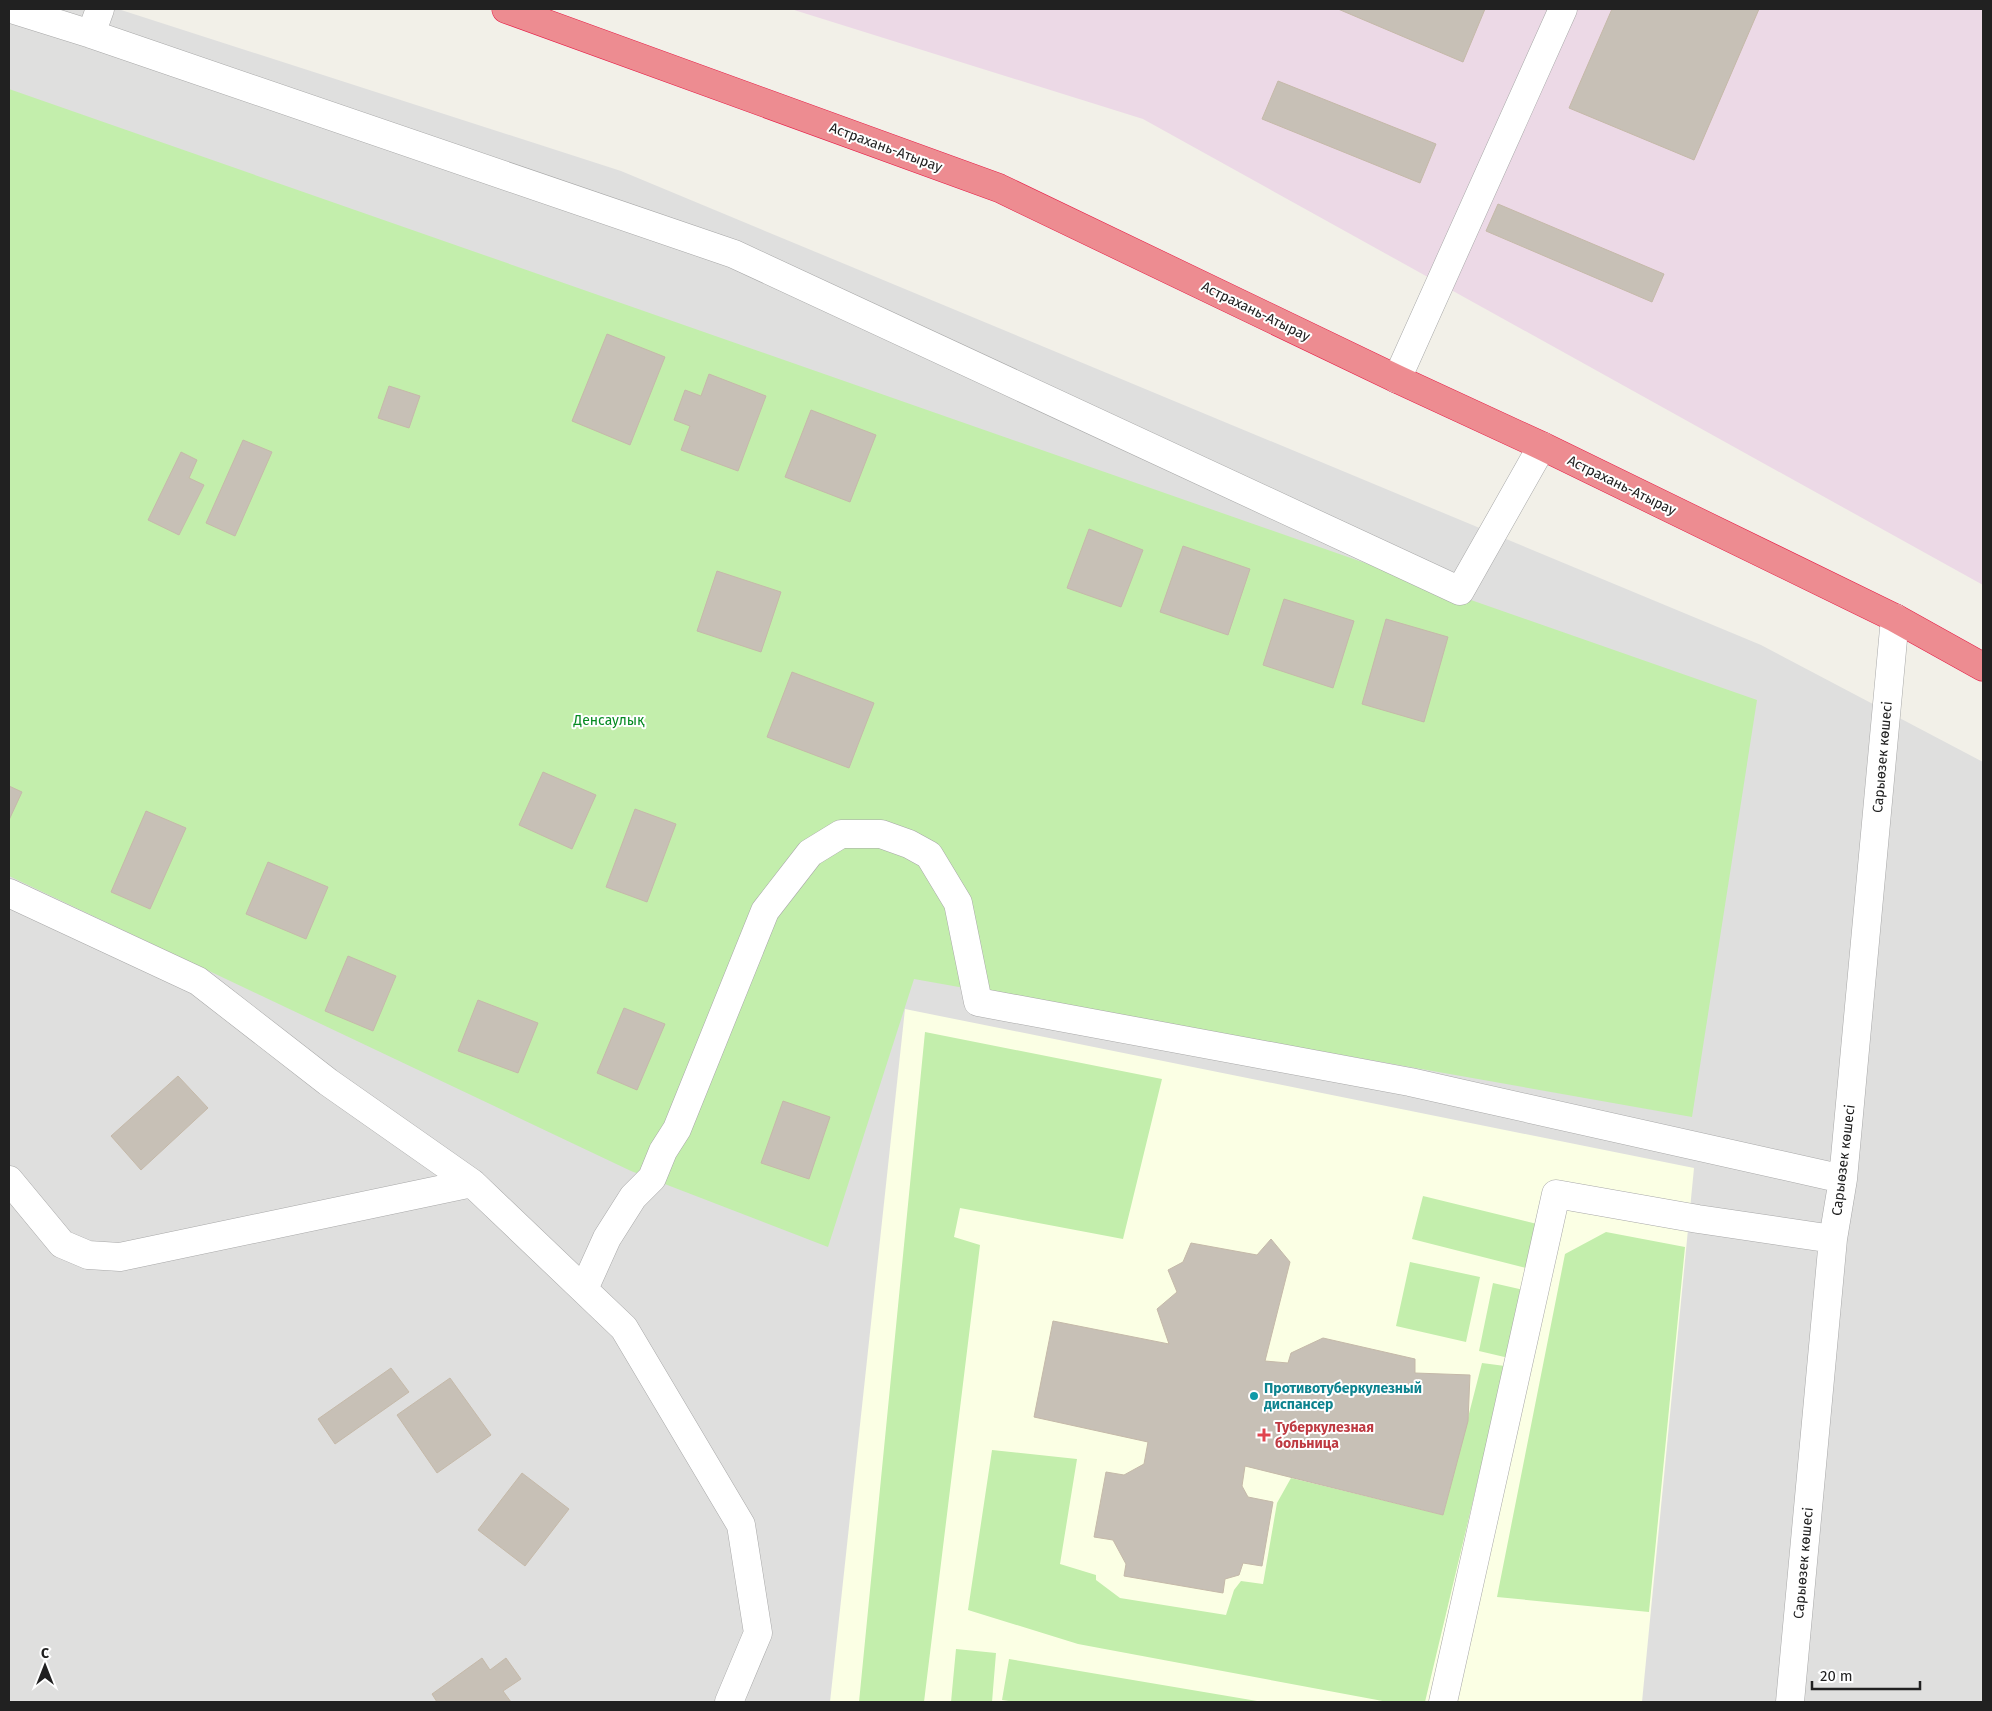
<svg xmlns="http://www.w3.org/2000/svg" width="1992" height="1711" font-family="'Fira Sans',sans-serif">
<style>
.residential{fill:#dfdfde}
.industrial{fill:#ecd9e6}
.education{fill:#fbffe4}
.grass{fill:#c3eeac}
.building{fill:#c7c0b6;stroke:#c5b9a9}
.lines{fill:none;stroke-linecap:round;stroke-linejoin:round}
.minor-casing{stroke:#a8a8a8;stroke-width:29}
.highway-casing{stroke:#e61f48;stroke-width:29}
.minor{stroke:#fff;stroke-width:28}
.highway{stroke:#ed8c91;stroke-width:28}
.culture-dot{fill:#0f9aa8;stroke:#fff;stroke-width:2}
.health-dot{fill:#e0444e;stroke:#fff;stroke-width:2}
.labels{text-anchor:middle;stroke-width:4;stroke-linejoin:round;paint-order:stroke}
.street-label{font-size:14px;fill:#212121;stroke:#fff}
.park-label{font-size:14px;fill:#058a22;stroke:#fff}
.culture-label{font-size:14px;font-weight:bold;fill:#0d838f;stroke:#fff;text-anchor:start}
.health-label{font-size:14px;font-weight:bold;fill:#be3a42;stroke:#fff;text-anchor:start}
</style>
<rect width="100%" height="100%" fill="#f2f0e8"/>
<path class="residential" d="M9,9H118L621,171L1761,645L1983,762V1702H9Z"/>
<path class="industrial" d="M791,9H1983V585L1143,119Z"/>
<path class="education" d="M905,1009L1694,1168L1642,1702H830Z"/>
<path class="grass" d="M9,89L1757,700L1692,1117L914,979L828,1247L631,1171L9,876Z
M925,1032L1162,1079L1123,1239L960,1208L954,1237L980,1245L924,1702H859Z
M1423,1196L1537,1224L1526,1268L1412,1239Z
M1606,1232L1685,1247L1649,1612L1497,1597L1565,1254Z
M1410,1262L1480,1277L1466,1342L1396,1326Z
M1493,1283L1528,1291L1513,1359L1479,1351Z
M1482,1363L1505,1366L1425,1702H1388L1078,1644L968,1610L992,1450L1077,1459L1060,1564L1096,1575V1580L1120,1598L1226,1615L1234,1590L1241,1581L1263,1584L1277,1503L1291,1478L1443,1515Z
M956,1649L996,1653L992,1702H951Z
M1009,1659L1263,1702H1016L1002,1700Z"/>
<path class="building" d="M1338,9H1485L1463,62Z
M1612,9H1759L1694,160L1569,108Z
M1278,81L1436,144L1420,183L1262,119Z
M1498,204L1664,274L1652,302L1486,231Z
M607,334L665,357L630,445L572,421Z
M709,374L766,396L738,471L681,450L690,426L674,420L685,390L701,396Z
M389,386L420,396L409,428L378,418Z
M811,410L876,435L850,502L785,477Z
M243,440L272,452L235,536L206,523Z
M181,452L197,460L189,478L204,485L179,535L148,520Z
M1089,529L1143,550L1121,607L1067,588Z
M1183,546L1250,569L1228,635L1160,612Z
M717,571L781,592L761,652L697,631Z
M1284,599L1354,621L1333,688L1263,665Z
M1386,619L1448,637L1424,722L1362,704Z
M792,672L874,703L849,768L767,737Z
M543,772L596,795L572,849L519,825Z
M9,786L22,792L9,820Z
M635,809L676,824L647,902L606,887Z
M146,811L186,828L150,909L111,892Z
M268,862L328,887L306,939L246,914Z
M348,956L396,976L373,1031L325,1011Z
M478,1000L538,1023L518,1073L458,1051Z
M624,1008L665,1024L637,1090L597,1073Z
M178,1076L208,1108L141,1170L111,1136Z
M783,1101L830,1117L809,1179L761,1163Z
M1271,1239L1290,1262L1265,1361L1288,1363L1291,1353L1323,1338L1415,1359V1373L1470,1375L1468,1421L1443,1515L1245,1466L1242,1486L1248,1497L1273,1502L1262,1566L1243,1563L1239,1575L1225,1579L1223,1593L1124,1576L1126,1564L1113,1540L1094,1537L1106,1472L1124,1475L1144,1464L1148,1442L1034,1417L1053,1321L1169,1344L1157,1309L1177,1292L1168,1270L1183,1262L1191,1243L1257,1255Z
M391,1368L409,1392L335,1444L318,1419Z
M450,1378L491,1435L437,1473L397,1415Z
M522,1473L569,1509L525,1566L478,1530Z
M482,1658L490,1670L506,1658L521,1679L503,1691L511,1702H437L432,1694Z"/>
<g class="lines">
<defs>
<path id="minor" d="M11,9L91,34L734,254L1460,591L1542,446
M91,34L100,9
M1397,379L1563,9
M9,893L198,981L328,1082L472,1183L624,1328L741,1525L758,1633L729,1702
M9,1180L62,1244L88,1255L120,1257L472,1183
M584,1289L607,1238L633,1197L652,1178L663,1151L677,1129L765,911L810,853L841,834H881L909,844L929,855L958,903L978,1002L1410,1082L1843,1179
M1443,1702L1556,1194L1698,1219L1833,1239
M1790,1702L1833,1239L1843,1179L1895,618"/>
<path id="highway" d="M506,9L999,188L1397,379L1542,446L1895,618L1983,667"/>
</defs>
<use href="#minor" class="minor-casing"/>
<use href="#highway" class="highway-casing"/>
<use href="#minor" class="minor"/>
<use href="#highway" class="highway"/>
</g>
<circle class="culture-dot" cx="1254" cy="1396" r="5"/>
<path class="health-dot" d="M1261.5 1427.5h5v5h5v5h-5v5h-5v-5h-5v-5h5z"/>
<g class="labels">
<g class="street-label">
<text transform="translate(886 147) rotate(20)" y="5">Астрахань-Атырау</text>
<text transform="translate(1256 311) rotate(26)" y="5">Астрахань-Атырау</text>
<text transform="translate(1622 485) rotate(26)" y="5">Астрахань-Атырау</text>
<text transform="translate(1882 757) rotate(-85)" y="5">Сарыөзек көшесі</text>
<text transform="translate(1843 1160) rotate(-83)" y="5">Сарыөзек көшесі</text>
<text transform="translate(1803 1563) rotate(-85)" y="5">Сарыөзек көшесі</text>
</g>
<g class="park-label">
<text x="609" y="725">Денсаулық</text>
</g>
<g class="culture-label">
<text x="1264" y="1393">Противотуберкулезный<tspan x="1264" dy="16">диспансер</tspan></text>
</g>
<g class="health-label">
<text x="1275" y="1432">Туберкулезная<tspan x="1275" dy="16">больница</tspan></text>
</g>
</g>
<rect width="1992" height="1711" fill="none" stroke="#212121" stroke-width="20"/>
<g transform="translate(45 1666)" stroke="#ffffff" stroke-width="4" paint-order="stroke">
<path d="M0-4L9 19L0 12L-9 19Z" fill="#212121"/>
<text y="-8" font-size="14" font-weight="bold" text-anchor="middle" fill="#212121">С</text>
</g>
<path d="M1812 1681v8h108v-8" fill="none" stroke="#212121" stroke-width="2.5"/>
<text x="1820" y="1681" font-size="15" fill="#212121" stroke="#ffffff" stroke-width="4" paint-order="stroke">20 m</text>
</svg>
